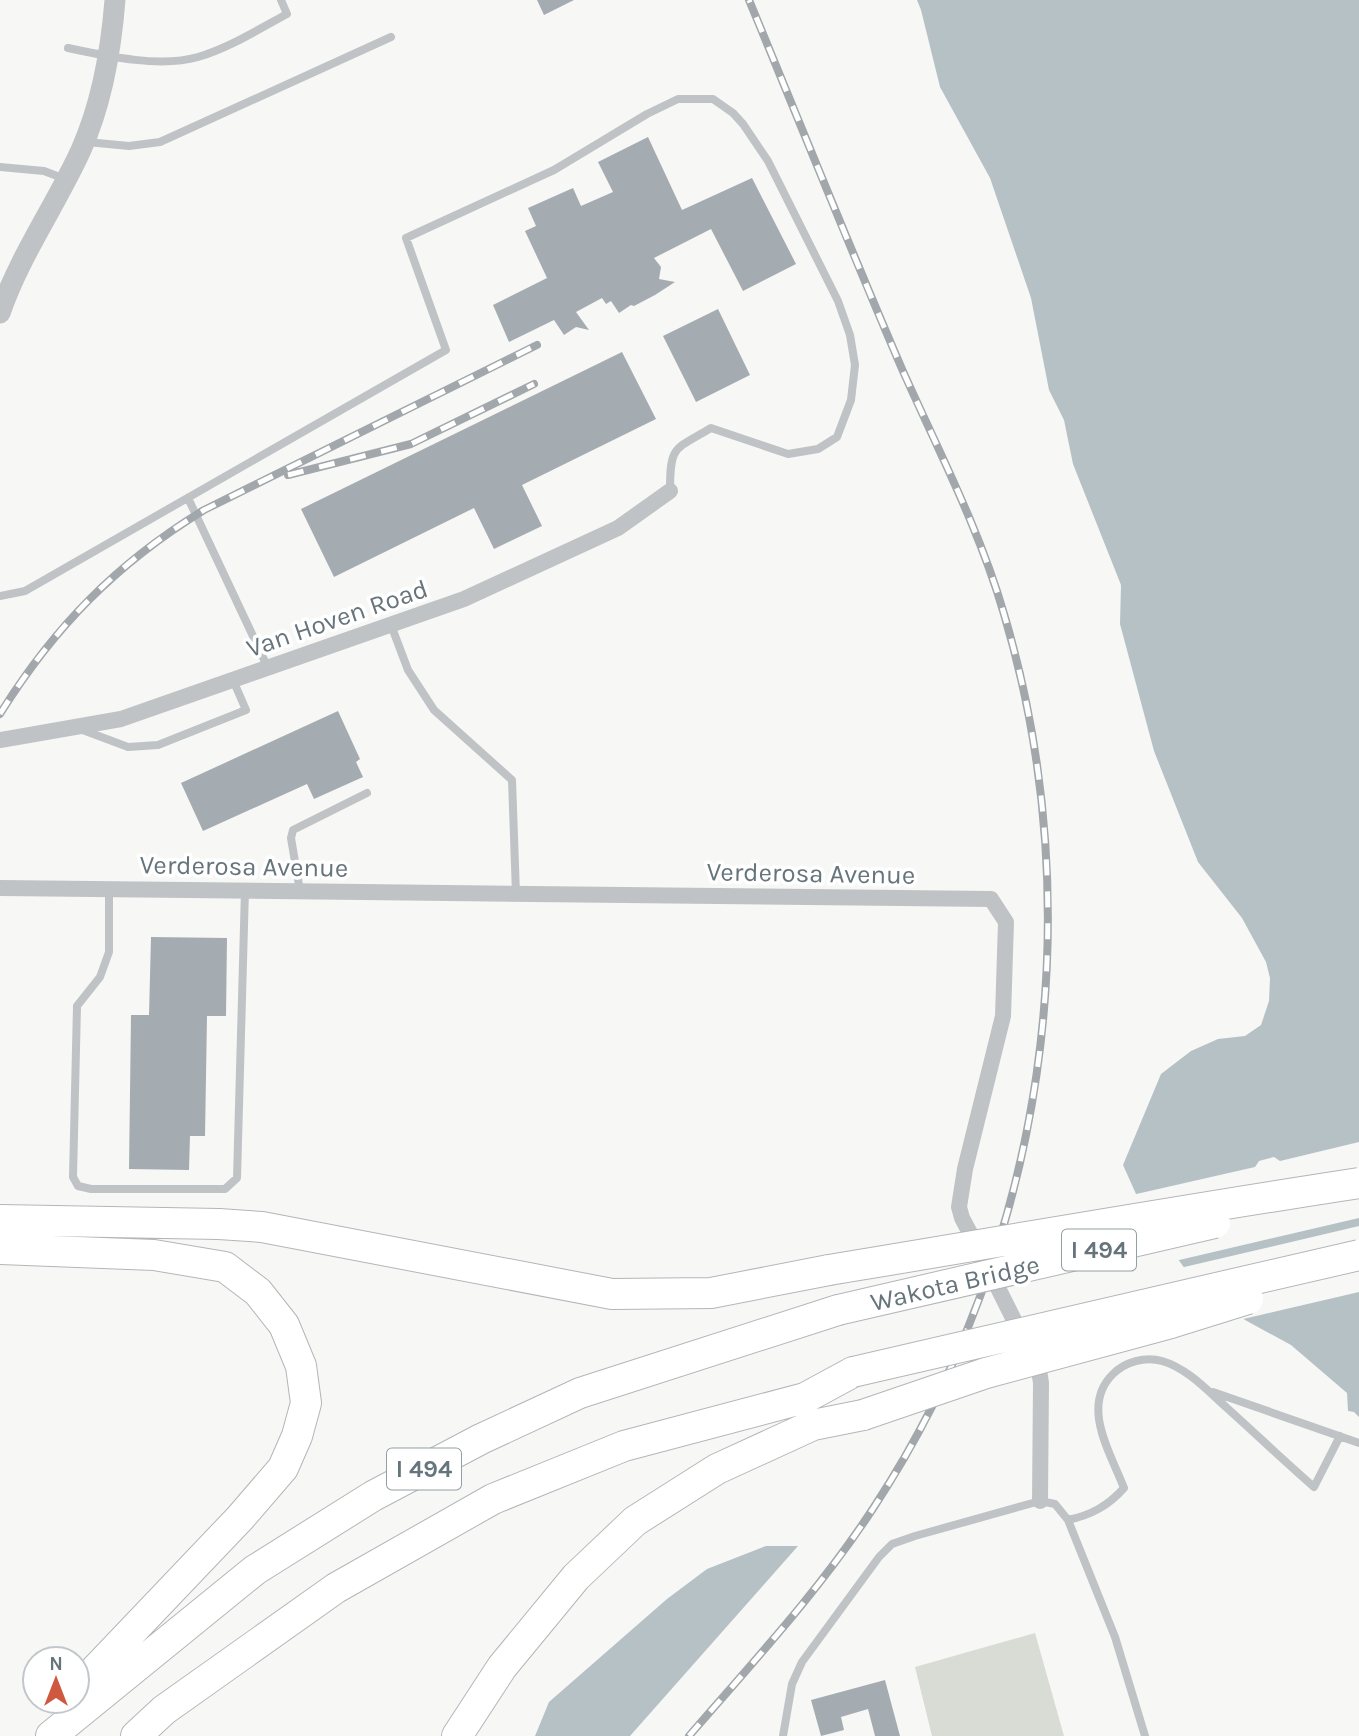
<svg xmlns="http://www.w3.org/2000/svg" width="1359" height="1736" font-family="Karla,sans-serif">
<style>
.green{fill:#d8dcd5}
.water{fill:#b6c1c5}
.pier{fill:#f7f7f5}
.building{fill:#a5acb1}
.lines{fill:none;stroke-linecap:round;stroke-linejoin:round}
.motorway-casing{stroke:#b3b6b9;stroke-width:32}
.service{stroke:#bfc3c6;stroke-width:8}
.minor{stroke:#bfc3c6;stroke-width:16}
.tertiary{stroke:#bfc3c6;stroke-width:21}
.motorway{stroke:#fff;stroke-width:30}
.rail-casing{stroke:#a1a7ab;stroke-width:8}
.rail{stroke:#fff;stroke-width:5;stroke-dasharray:16;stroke-linecap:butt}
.motorway-bridge-casing{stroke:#b3b6b9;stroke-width:32;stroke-linecap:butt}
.motorway-bridge{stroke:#fff;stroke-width:30}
.labels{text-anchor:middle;stroke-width:7;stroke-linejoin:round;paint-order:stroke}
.shield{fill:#fff;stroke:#949ea3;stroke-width:2}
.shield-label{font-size:24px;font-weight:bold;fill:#66747c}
.street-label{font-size:26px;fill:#66747c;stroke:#fff}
</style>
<rect width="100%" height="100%" fill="#f7f7f5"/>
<path class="green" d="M1035,1633L1064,1736H932L915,1667Z"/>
<path class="water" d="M917,0H1359V1417L1354,1412L1348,1411L1347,1393L1291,1345L1245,1320L1191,1277L1145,1214L1123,1165L1161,1074L1191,1051L1218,1039L1245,1036L1261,1025L1269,1001L1270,978L1266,962L1242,918L1198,862L1154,751L1120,624L1121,585L1073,464L1064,420L1049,390L1031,298L990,178L940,87L921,10Z
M766,1546H798L630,1736H535L549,1702L667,1599L707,1569Z"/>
<path class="pier" d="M1359,1142V1218L1175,1261L1142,1216L1132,1195L1255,1167L1259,1161L1274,1157L1280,1161Z
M1359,1226V1292L1239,1320L1189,1280L1180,1268Z"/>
<path class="building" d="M537,0H574L544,15Z
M648,137L682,210L752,178L796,264L743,291L711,229L654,258L661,267L659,279L675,282L655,295L634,306L631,305L619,313L611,301L606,304L602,298L576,312L589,330L576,327L564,335L554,320L509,342L493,305L547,278L525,231L536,226L528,208L573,188L581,206L613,192L598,162Z
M718,309L750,375L696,402L663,336Z
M622,352L656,419L522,485L542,526L494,549L474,508L334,577L301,509Z
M338,711L360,759L356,762L363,777L314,799L307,784L203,831L181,783Z
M151,937L227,938L226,1016H207L205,1136H190L189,1170L129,1169L131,1015H149Z
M885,1680L900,1736H875L868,1709L841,1717L844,1730L821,1736L811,1700Z"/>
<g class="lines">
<defs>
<path id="motorway" d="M0,1220L219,1224L262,1227L612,1294L711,1293L829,1270
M0,1249L154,1255L225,1267L258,1292L284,1325L301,1366L306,1403L297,1436L283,1468L240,1518L77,1689
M51,1736L255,1570L373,1496L481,1439L580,1393L838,1310
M136,1736L164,1710L336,1588L493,1499L624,1446L805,1398L853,1372
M457,1736L502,1667L576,1577L635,1521L717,1469L813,1425L863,1415"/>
</defs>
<use href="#motorway" class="motorway-casing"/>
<path class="service" d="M68,48C106,56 160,68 198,57C229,48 259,29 287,14L281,0
M87,142L129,146L160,142L391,37
M0,167L44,171L65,179
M188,498L268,668
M0,596L25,591L446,350L406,238L554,170L647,114L678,99H713L733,113L743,124L768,161L838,301L850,335L855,365L851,400L837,437L818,449L788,454L711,428C674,450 670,445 670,491
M391,625L408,670L434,710L512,780L516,894
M80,729L128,747L158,745L246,710L233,680
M109,889V952L100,977L77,1006L73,1177L78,1186L91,1189H225L237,1178L245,890
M300,891L291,838L293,830L367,793
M1213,1392L1359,1443
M1068,1520C1091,1515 1108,1506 1124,1488C1111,1454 1080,1406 1113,1374C1125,1362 1145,1356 1162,1361C1187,1368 1208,1391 1227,1408C1256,1434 1284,1461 1314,1487L1340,1436
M783,1736L792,1684L802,1662L879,1557L892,1544L915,1536L1040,1501L1055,1504L1068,1520L1115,1637L1145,1736"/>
<path class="minor" d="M0,740L121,719L464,599L618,528L670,491
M0,888L991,899L1006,922L1003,1016L965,1169L959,1207L962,1218L979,1250
M989,1270L1039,1370L1041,1383L1040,1501"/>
<path class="tertiary" d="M0,313C20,255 56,205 81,150C102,103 111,51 115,0"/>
<use href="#motorway" class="motorway"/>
<defs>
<path id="rail" d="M288,475L411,444L534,384
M0,714C54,627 117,563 204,510L537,345
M689,1736C753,1662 820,1590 874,1507C1045,1246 1093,913 1004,614C979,528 938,450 902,369C849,246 800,123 749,0"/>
</defs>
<use href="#rail" class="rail-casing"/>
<use href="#rail" class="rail"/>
<defs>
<path id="motorway-bridge" d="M829,1270C1005,1241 1182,1210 1359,1183
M838,1310L1215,1223
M853,1372L1359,1255
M863,1415L986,1373L1171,1323L1248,1299"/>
</defs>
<use href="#motorway-bridge" class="motorway-bridge-casing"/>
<use href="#motorway-bridge" class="motorway-bridge"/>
</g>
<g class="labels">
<g class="shield">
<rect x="1062" y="1229.5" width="74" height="41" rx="5"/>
<rect x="387" y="1448.5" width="74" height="41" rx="5"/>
</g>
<g class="shield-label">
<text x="1099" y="1258">I 494</text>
<text x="424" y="1477">I 494</text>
</g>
<g class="street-label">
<text transform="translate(337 618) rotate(-19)" y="9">Van Hoven Road</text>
<text transform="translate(244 866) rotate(1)" y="9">Verderosa Avenue</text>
<text transform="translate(811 873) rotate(1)" y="9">Verderosa Avenue</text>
<text transform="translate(955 1283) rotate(-13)" y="9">Wakota Bridge</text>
</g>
</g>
<g transform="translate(56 1680)"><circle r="33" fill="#ffffff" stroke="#c2c7cb" stroke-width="2"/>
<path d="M0-5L12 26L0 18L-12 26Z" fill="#ce593f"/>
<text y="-10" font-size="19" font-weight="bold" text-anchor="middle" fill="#66747c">N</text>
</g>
</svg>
